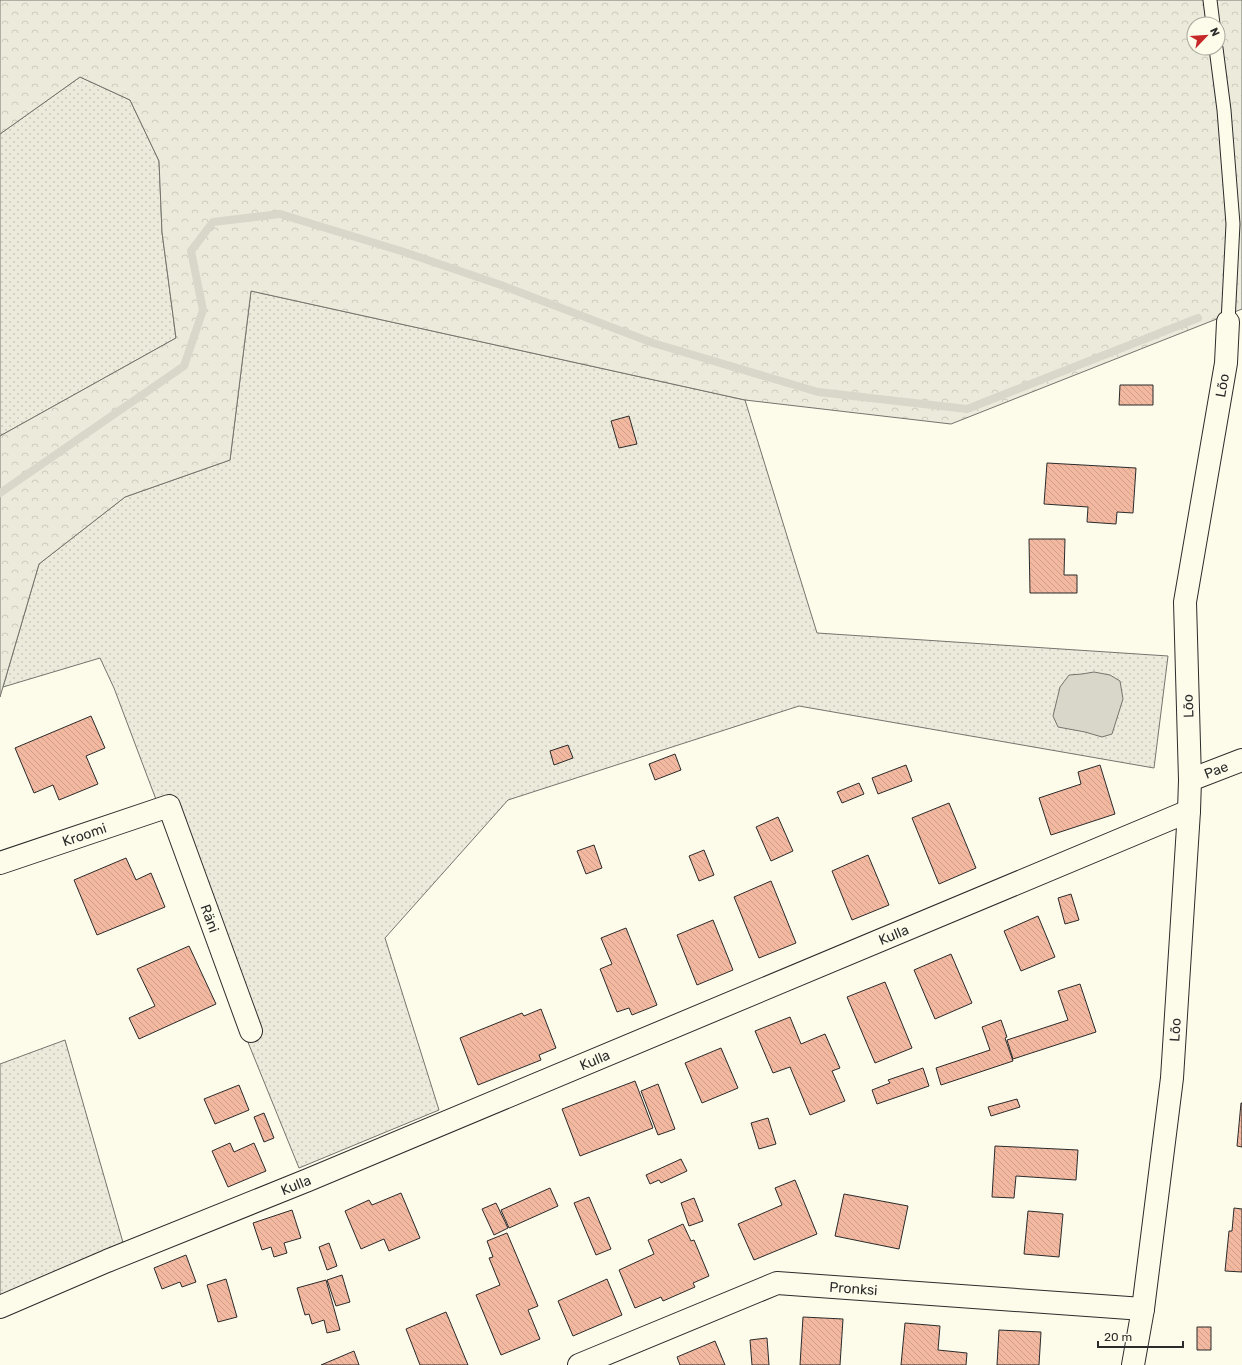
<svg xmlns="http://www.w3.org/2000/svg" width="1242" height="1365" font-family="Rubik,sans-serif">
<style>
.grass{fill:url(#grass-dots);stroke:#74746e}
.forest{fill:url(#forest-crowns);stroke:#74746e;fill-rule:evenodd}
.water{fill:#d8d7c9;stroke:#74746e}
.lines{fill:none;stroke-linecap:round;stroke-linejoin:round}
.stream{stroke:#d8d7c9;stroke-width:8}
.building{fill:url(#building-back-hatch);stroke:#2b2b2b}
.service-casing{stroke:#2b2b2b;stroke-width:15}
.minor-casing{stroke:#2b2b2b;stroke-width:24}
.service{stroke:#fdfbea;stroke-width:13}
.minor{stroke:#fdfbea;stroke-width:22}
.labels{text-anchor:middle;stroke-width:3;stroke-linejoin:round;paint-order:stroke}
.street-label{font-size:14px;fill:#2b2b2b;stroke:#fdfbea}
</style>
<defs>
<pattern id="grass-dots" width="8" height="8" patternUnits="userSpaceOnUse"><rect width="8" height="8" fill="#ecebdb"/><path d="M2 2h.1M6 6h.1" fill="none" stroke="#cbcabc" stroke-width="1.8" stroke-linecap="round"/></pattern>
<pattern id="forest-crowns" width="20" height="18" patternUnits="userSpaceOnUse"><rect width="20" height="18" fill="#ecebdb"/><path d="M2 6a3 3 0 1 1 6 0M12 15a3 3 0 1 1 6 0" fill="none" stroke="#cbcabc"/></pattern>
<pattern id="building-back-hatch" width="6" height="6" patternUnits="userSpaceOnUse"><rect width="6" height="6" fill="#f2b8a0"/><path d="M-1 5l2 2M0 0l6 6M5-1l2 2" fill="none" stroke="#d09e8a"/></pattern>
</defs>
<rect width="100%" height="100%" fill="#fdfbea"/>
<path class="grass" d="M80,77L130,100L159,161L162,232L176,338L0,436V134Z
M251,291L745,400L817,633L1168,656L1154,768L799,706L508,800L385,938L439,1110L299,1168L241,1025L114,688L100,658L3,687L39,564L125,497L230,460Z
M65,1040L126,1253L0,1307V1064Z"/>
<path class="forest" d="M0,0H1242V309L951,424L745,400L251,291L230,460L125,497L39,564L0,697V436L176,338L162,232L159,161L130,100L80,77L0,134ZM1194,24H1218V48H1194Z"/>
<path class="water" d="M1094,672L1110,675L1120,681L1123,699L1112,734L1102,737L1085,732L1058,727L1053,716L1060,687L1069,675L1082,674Z"/>
<g class="lines">
<path class="stream" d="M0,493L184,366L203,310L191,251L213,222L280,214L401,251L501,285L653,343L818,392L967,409L1198,318"/>
</g>
<path class="building" d="M1120,385H1153V405H1119Z
M629,416L637,444L619,448L611,421Z
M1047,463L1136,468L1133,513L1117,512L1116,524L1087,522L1088,507L1044,504Z
M1029,539H1065L1064,575H1077V593H1030Z
M91,716L105,748L86,756L98,784L59,800L53,785L34,793L15,748Z
M568,745L573,758L554,765L550,751Z
M675,754L681,770L655,780L649,764Z
M906,765L912,781L878,794L872,778Z
M1100,765L1115,814L1051,835L1039,798L1081,784L1078,772Z
M859,783L864,794L842,803L837,792Z
M949,803L976,868L939,884L912,818Z
M778,817L793,851L771,861L756,827Z
M594,845L602,868L586,874L577,851Z
M704,850L714,875L699,881L689,856Z
M868,855L889,905L852,920L832,871Z
M126,858L136,880L151,873L165,907L97,935L74,880Z
M771,881L796,943L759,958L734,897Z
M1071,894L1079,920L1065,924L1058,898Z
M1038,916L1055,957L1021,971L1004,931Z
M713,920L733,970L697,985L677,935Z
M626,928L657,1005L632,1015L629,1008L617,1012L600,969L612,964L601,938Z
M189,946L216,1004L139,1039L129,1018L155,1006L137,969Z
M951,954L972,1003L935,1019L914,970Z
M885,982L912,1048L875,1063L847,997Z
M1080,984L1096,1032L1013,1059L1007,1040L1068,1020L1058,991Z
M541,1009L556,1048L539,1055L541,1060L478,1085L460,1038L522,1013L524,1016Z
M790,1017L801,1044L825,1034L840,1068L832,1071L845,1101L810,1115L790,1067L773,1073L755,1031Z
M1001,1020L1007,1037L1005,1038L1013,1061L941,1085L936,1068L990,1050L982,1027Z
M721,1048L738,1088L702,1103L685,1063Z
M923,1068L929,1086L877,1104L872,1090L890,1083L888,1080Z
M635,1081L653,1128L580,1156L562,1109Z
M658,1084L675,1129L658,1135L641,1091Z
M239,1085L249,1110L215,1124L204,1099Z
M1017,1099L1020,1107L991,1116L988,1107Z
M1241,1103H1242V1147L1237,1146Z
M264,1113L274,1138L264,1142L254,1117Z
M768,1118L776,1144L759,1149L751,1123Z
M230,1143L234,1152L254,1143L266,1171L228,1187L212,1151Z
M995,1146L1078,1150L1076,1180L1016,1176L1014,1198L992,1197Z
M681,1159L687,1171L661,1183L659,1180L650,1184L646,1175Z
M795,1180L817,1234L754,1260L738,1224L782,1205L775,1188Z
M550,1188L558,1206L509,1228L501,1210Z
M401,1193L420,1238L389,1251L384,1239L361,1249L345,1211L369,1200L372,1205Z
M844,1194L908,1206L899,1249L835,1236Z
M589,1197L611,1249L596,1255L574,1203Z
M694,1198L703,1221L689,1226L681,1203Z
M496,1203L508,1228L494,1235L482,1209Z
M1234,1208L1242,1209V1272L1225,1271L1229,1231H1232Z
M292,1210L301,1238L284,1243L287,1253L274,1257L271,1247L262,1250L253,1223Z
M1028,1211L1063,1214L1059,1257L1024,1254Z
M683,1224L691,1241L694,1240L709,1276L693,1283L695,1287L663,1301L661,1297L635,1308L619,1270L654,1254L648,1240Z
M507,1233L538,1306L528,1310L540,1339L501,1355L476,1295L500,1285L489,1258L493,1257L487,1241Z
M329,1243L337,1266L327,1270L319,1247Z
M186,1255L196,1282L182,1287L180,1282L162,1289L154,1268Z
M342,1275L350,1302L336,1306L327,1280Z
M226,1279L237,1317L218,1322L207,1285Z
M607,1279L622,1315L573,1336L558,1301Z
M326,1280L340,1330L327,1333L324,1320L312,1324L309,1314L305,1315L297,1288Z
M446,1312L468,1365H420L406,1329Z
M803,1317L843,1319L840,1365H800Z
M905,1323L940,1326L938,1350L967,1353L966,1365H901Z
M1197,1327H1211V1350H1197Z
M999,1330L1041,1332L1039,1365H997Z
M767,1338L769,1365H752L750,1340Z
M715,1341L725,1365H680L677,1357Z
M354,1351L359,1365H321Z"/>
<g class="lines">
<defs>
<path id="service" d="M1210,0L1213,24
M1216,48L1224,110L1233,224L1228,322"/>
<g id="minor">
<path id="s1" d="M1190,780L1242,760"/>
<path id="s2" d="M0,863L169,806L251,1031"/>
<path id="s3" d="M0,1307L107,1261L308,1180L1189,811"/>
<path id="s4" d="M579,1365L777,1283L1143,1309"/>
<path id="s5" d="M1133,1365L1143,1309L1172,1078L1189,811L1190,780L1185,602L1226,363L1228,322"/>
</g>
</defs>
<use href="#service" class="service-casing"/>
<use href="#minor" class="minor-casing"/>
<use href="#service" class="service"/>
<use href="#minor" class="minor"/>
</g>
<g class="labels">
<g class="street-label">
<text dy="5" stroke="none"><textPath href="#s5" startOffset="986">Lõo</textPath></text>
<text transform="translate(1188 706) rotate(-92)" y="5">Lõo</text>
<text dy="5" stroke="none"><textPath href="#s1" startOffset="28">Pae</textPath></text>
<text dy="5" stroke="none"><textPath href="#s2" startOffset="89">Kroomi</textPath></text>
<text dy="5" stroke="none"><textPath href="#s2" startOffset="298">Räni</textPath></text>
<text dy="5" stroke="none"><textPath href="#s3" startOffset="968">Kulla</textPath></text>
<text dy="5" stroke="none"><textPath href="#s5" startOffset="338">Lõo</textPath></text>
<text dy="5" stroke="none"><textPath href="#s3" startOffset="644">Kulla</textPath></text>
<text dy="5" stroke="none"><textPath href="#s3" startOffset="320">Kulla</textPath></text>
<text dy="5" stroke="none"><textPath href="#s4" startOffset="291">Pronksi</textPath></text>
</g>
</g>
<g transform="translate(1206 36) rotate(65)"><circle r="19" fill="#fdfbea" stroke="#a9a89e"/>
<path d="M0-3L7 15L0 10L-7 15Z" fill="#c62828"/>
<text y="-6" font-size="11" font-weight="bold" text-anchor="middle" fill="#2b2b2b">N</text>
</g>
<path d="M1098 1341v6h85v-6" fill="none" stroke="#2b2b2b" stroke-width="2"/>
<text x="1104" y="1341" font-size="12" fill="#2b2b2b" stroke="#fdfbea" stroke-width="3" paint-order="stroke">20 m</text>
</svg>
